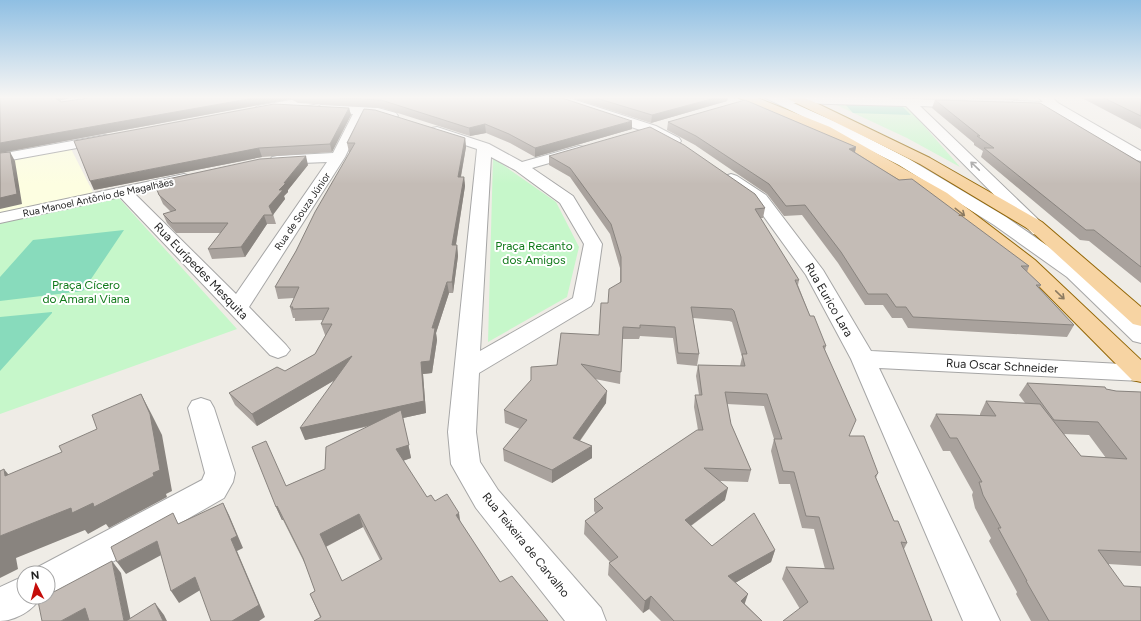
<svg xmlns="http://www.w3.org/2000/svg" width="1141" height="621" font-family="Figtree,sans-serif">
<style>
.education{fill:#fdfee1}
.park{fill:#c6f7ca}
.pitch{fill:#88dbbc}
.parking{fill:#dfdfdf}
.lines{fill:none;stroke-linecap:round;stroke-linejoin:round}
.minor-casing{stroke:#a6a6a6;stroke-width:2}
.major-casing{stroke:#936707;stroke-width:2}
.minor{fill:#fff;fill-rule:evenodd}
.major{fill:#f7d4a3;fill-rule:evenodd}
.wall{fill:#a9a29d;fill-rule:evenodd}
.shaded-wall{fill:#89847f}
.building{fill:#c4bcb6;stroke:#89847f;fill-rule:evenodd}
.oneway{stroke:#9a9a9a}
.oneway2{stroke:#8b7a61}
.labels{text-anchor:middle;stroke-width:4;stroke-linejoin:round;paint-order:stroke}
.far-street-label{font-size:10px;fill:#1f1f1f;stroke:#fff}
.park-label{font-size:12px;fill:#117a1b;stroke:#fff}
.street-label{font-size:12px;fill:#1f1f1f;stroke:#fff}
</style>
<rect width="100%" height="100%" fill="#efece6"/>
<path class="education" d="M70,147L94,194L0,214V160Z"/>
<path class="park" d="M830,102L905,104L960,167L907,138Z
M493,158L556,202L579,247L567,297L488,342Z
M117,196L237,329L0,414V221Z"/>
<path class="pitch" d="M844,103L900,104L911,115L853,113Z
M124,230L83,291L0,301V277L33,240Z
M52,312V313L0,371V317Z"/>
<path class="parking" d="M825,98H1026L1034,103Z"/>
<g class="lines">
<defs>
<path id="minor" d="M307,97H336L330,101L258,114L252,110L258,106Z
M547,97H566L656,126L679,138L681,141L679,144H669L646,132L549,99Z
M764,97H860L967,101L969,104L963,108L920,106L1045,226L1048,230L1045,234L1039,235L1033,234L906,106L793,103L843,125L909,159L1006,217L1081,269L1141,323V343L1133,341L1067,277L994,225L899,165Z
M1038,97H1052L1058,103L1141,151V161L1136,160L1051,110L1014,109L1008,105L1014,101L1043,102Z
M321,105L378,108L396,113L398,116L392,120L377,116L365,115L345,157L249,307L286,345L290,350L286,355L278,358L270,355L120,197L0,223V213L184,174L190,176L192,179L190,182L135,194L236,294L327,162L277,164L272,163L270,160L272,157L277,156L333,153L353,114L317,112L315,109Z
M437,127L489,144L522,162L579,146L584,147L586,150L584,153L532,168L573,196L602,244L594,301L591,306L479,373L476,432L480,462L498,490L601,608L606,621H565L476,508L451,464L448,432L477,149L432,134L430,131L432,128ZM491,157L515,170L560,203L584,244L573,298L480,351Z
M105,135L110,136L112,139L110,142L0,162V154Z
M731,174L737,176L766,195L823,270L871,351L1141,365V381L879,368L1000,621H963L851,359L806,275L754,203L723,179L725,176Z
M201,398L210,401L214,408L235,473L233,482L224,498L60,592L48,596V573H34L36,568L202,480L205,473L188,408L192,401Z
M24,576V597H40C35,610 14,621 0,621V587Z"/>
<path id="major" d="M737,97H755L830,127L947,193L1035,260L1141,360V382L1132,380L1021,268L935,201L820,133Z
M784,97H802L814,102L930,158L1042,222L1141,307V326L1133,324L1030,230L920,164Z"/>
</defs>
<use href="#minor" class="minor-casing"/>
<use href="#major" class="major-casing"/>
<use href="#minor" class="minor"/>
<use href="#major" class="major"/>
</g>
<path class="wall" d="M0,98H72L61,100L60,101L61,102L88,98H562L632,129L535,157L510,143L486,133L470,136L382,108L298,103L291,99L0,153Z
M572,98H728L727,101L651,123Z
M937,98H1019L1018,100Z
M1082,98H1141V129Z
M935,100L1141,163V283L1089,241L1080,240L981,157L983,151L974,145V143L932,108Z
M349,108L351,115L332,152L262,157L94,190Z
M668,122L856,147L855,152L1029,266L1027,272L1041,285L1039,288L1074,325L1067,337L908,328L902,318H892L883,305H865L838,263L802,215L784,216L767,194L695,145L667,130Z
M465,138L466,147L461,177H464L465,186L456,245H457L458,256L453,293H449L436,333L437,340L432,373L423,374L426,413L403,418L411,458L403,461L427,497L435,501L461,523L500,582L548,621L320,617L310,594L315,591L306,566L283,520H282L276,507L286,486L325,469L370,426L305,440L335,380L257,426L235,405L229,393L285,371L315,354L326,335H325L321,324L323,320L295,321V318H293L290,307L294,298L278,299L275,287L296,251L350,152H349L347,143ZM363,527L380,560L342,581L326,547Z
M549,156L765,208L763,218H760L799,280L798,285L810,316L826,346L825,350L850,436L878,473L876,478L894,521L907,543L904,549L800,609L782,579L786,567L825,569L814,529L802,528L790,484H779L771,451L774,439L764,406L727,404L731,424L751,470L748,482L720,481L725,500L691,526L712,546L775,550L771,562L735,583L745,604L762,621H661L649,609L643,613L608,575L609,563L610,562L584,534L585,521L596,514L594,511V499L698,430L694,407L695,395H699L696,376L698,365L740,366L742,357L732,322L729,321L693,318L699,354L697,366L677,364L673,338L640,336L639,339H622L620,384L595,379L606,403L580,441L592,458L552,483L504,461L503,449L520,429L505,423L504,410L557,365L599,335L608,303L620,282V268L610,234L570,177L549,165Z
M308,165L288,190V192L284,196L285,199L273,214L276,224H267L245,257L212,259L208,249L221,233H176L167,223L163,214L171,212L163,204L159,195Z
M1027,383L1106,389L1116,391L1141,392V566L1108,564L1141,621H1031L1016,594L1017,592L989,541L991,538L975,508L972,495L973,492L950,451H943L930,426L936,414L980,415V414L986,401L1025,403L1019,395ZM1064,434L1089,435L1106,458L1081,456Z"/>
<path class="shaded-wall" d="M54,98H72L61,100L58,104Z
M254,98H291V99L0,153V143Z
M715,98H728L727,101L651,123L652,115Z
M349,108L351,115L332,152L330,144Z
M632,121V129L535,157V148Z
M485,124L486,133L470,136L469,128Z
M465,138L466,147L459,186L458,177Z
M856,147L854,156L849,149Z
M259,148L262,157L94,190L90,181Z
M10,152L15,161L22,204L0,209V198Z
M306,156L308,165L288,190V192L284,196L285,199L273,215L269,206L284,183Z
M464,177L465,186L454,256L452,245Z
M264,215L267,224L245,257L241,247Z
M457,245L458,256L453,293L452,282Z
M447,282L449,293L436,333L437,340L432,373L423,374L426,413L403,418L411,458L399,462L396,449L403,418L305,440L300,428L421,362Z
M352,356L355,368L257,426L252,414Z
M607,391L606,403L573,450V438Z
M141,394L152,415L162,435L172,491L166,494L167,497L109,528L106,524L88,534L85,530L16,558L18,569L0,578V536L153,473Z
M592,446V458L552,483V470Z
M4,469L21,490L5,476Z
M728,488L725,500L682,532L685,520Z
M223,503L229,515L243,548L237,551L265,617L259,621H232L231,539Z
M277,506L283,520H282L276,507Z
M459,513L461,526L456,515Z
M359,514L363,527L325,547L320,534Z
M157,541L165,553L126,574L117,562Z
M775,550L771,562L725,589L728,576Z
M112,561L121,573L131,621H124Z
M195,577L202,589L179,603L171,591Z
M748,594L744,606L741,601Z
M651,596L649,609L643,613L645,601Z
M155,603L164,615L167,621H163Z
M85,608L92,621H61Z"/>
<path class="building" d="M0,98H55L61,102L88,98H254L0,143Z
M339,98H562L632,121L535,148L509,134L485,124L469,128L381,100Z
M596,98H715L652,115Z
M1104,98H1141V116Z
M745,100L856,147L849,149L899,180L912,179L1029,266H1021L1041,285H1036L1074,325L913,317L906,307H896L887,294H868L841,252L805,205L786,206L769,184L696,136L668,122Z
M935,100L1040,103L1141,163V267L1094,230H1086L984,148H994L977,136H980Z
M274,104L349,108L330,144L259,148L90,181L74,141Z
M364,109L375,110L465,138L458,177H464L452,245H457L452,282H447L432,328H435L430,361L421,362L424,401L300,428L352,356L252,414L229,393L277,367L285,371L315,354L332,324H321L329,308L292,309L293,307H290L299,287H275L296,251L315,212L355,143H347Z
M650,127L684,145L755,194L765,208L755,209L799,280H795L810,316H814L826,346H823L856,420L849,436H864L878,473L875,476L894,521H898L907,543L901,542L932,621H783L808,602L786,567L834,569L819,517L806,516L794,472L783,471L774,439H782L767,394L725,392L731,424L751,470L704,468L728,488L685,520L712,546L754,513L775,550L728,576L748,594L741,601L762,621H674L651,596L645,601L609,563L618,557L585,521L603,508L594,499L697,430H703L695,395H702L698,365L745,366L742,354H747L734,311L732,309L691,307L699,354L678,353L675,327L640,325V328L623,327L621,372L581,364L607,391L573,438L592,446L552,470L503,449L527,420L504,410L531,380V367L557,365L561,333L599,335L601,303H608L609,289L621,282V257L611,224L570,168L549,156Z
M10,152L17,194L0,198V153Z
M306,156L284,183H286L279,190H283L269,206L273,215H264L241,247L208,249L228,223H172L163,214L176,210L159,195L154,182L260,159Z
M1027,383L1105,387L1106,389L1116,391L1141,392V552L1098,550L1124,586L1141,587V621H1049L1026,581H1027L998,528H1001L983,495L979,482H982L957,438H950L936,414L996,416L986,401L1040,404L1081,456L1127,459L1098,422L1054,420Z
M141,394L150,414L160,470L153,473L154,476L94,507L93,503L72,513L71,508L0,536V471L4,469L5,476L62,452L59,446L97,429L92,415Z
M401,410L409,445L396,449L427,497L431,495L435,501L447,494L459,513L456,515L500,582L512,576L548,621H314L321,617L310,594L315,591L303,558L277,506L276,507L252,447L266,441L286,486L325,469L326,447ZM359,514L382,559L342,581L320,534Z
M223,503L237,536L231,539L259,605L232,621H211L195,577L171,591L157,541L117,562L111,547L173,513L178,524Z
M112,561L124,621H89L85,608L61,621H42L38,601L45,597H48V595Z
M155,603L163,621H126Z"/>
<defs><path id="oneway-shaft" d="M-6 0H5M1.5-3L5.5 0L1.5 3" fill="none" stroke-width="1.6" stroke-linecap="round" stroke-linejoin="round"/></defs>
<use class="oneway" href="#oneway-shaft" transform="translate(975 166) rotate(-136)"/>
<g class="oneway2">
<use href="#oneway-shaft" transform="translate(960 212) rotate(38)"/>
<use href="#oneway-shaft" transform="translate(1060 295) rotate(44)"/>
</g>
<linearGradient id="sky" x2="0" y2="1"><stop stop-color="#8fbfe3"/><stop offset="0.53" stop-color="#f8f6f4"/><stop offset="1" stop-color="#f8f6f4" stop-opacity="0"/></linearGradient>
<rect width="1141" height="184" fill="url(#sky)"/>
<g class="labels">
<g class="far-street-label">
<text transform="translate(98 197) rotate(-12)" y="4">Rua Manoel Antônio de Magalhães</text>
<text transform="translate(302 211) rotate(-56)" y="4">Rua de Souza Júnior</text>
</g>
<g class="park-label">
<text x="534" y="250">Praça Recanto<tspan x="534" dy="14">dos Amigos</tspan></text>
<text x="86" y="289">Praça Cícero<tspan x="86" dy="14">do Amaral Viana</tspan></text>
</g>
<g class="street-label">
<text transform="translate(201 271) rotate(46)" y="4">Rua Eurípedes Mesquita</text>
<text transform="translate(829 300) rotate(60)" y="4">Rua Eurico Lara</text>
<text transform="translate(1002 366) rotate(3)" y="4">Rua Oscar Schneider</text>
<text transform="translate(526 545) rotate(51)" y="4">Rua Teixeira de Carvalho</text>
</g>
</g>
<g transform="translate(36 585) rotate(354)"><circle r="19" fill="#ffffff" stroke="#a5a5a5"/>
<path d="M0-3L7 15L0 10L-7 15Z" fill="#c50d0a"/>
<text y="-6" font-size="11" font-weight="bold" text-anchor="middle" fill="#1f1f1f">N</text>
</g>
</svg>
